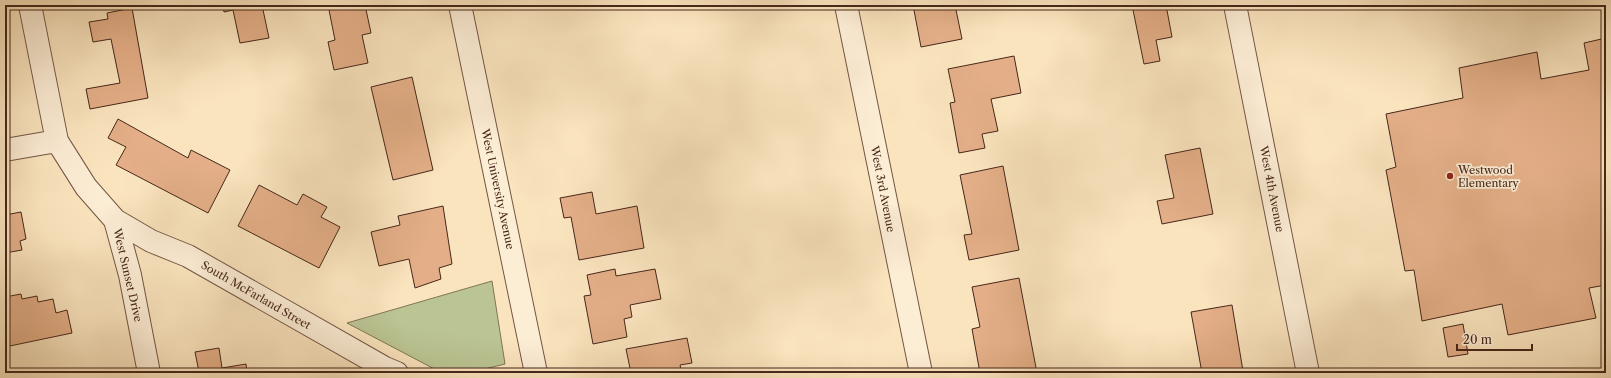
<svg xmlns="http://www.w3.org/2000/svg" width="1611" height="378" font-family="'Libre Caslon Text',serif">
<style>
.green{fill:#bbc594;stroke:#807657}
.building{fill:#e4af88;stroke:#46271a}
.lines{fill:none;stroke-linecap:round;stroke-linejoin:round}
.minor-casing{stroke:#735643;stroke-width:24}
.tertiary-casing{stroke:#735643;stroke-width:24}
.minor{stroke:#fcedd5;stroke-width:22}
.tertiary{stroke:#fcedd5;stroke-width:22}
.poi-dot{fill:#8f2418;stroke:#fcedd5;stroke-width:1.5}
.labels{text-anchor:middle;stroke-width:3.5;stroke-linejoin:round;paint-order:stroke}
.poi-label{font-size:11px;fill:#46271a;stroke:#fcedd5;text-anchor:start}
.street-label{font-size:11px;fill:#46271a;stroke:#fcedd5}
</style>
<rect width="100%" height="100%" fill="#fae4be"/>
<filter id="stains"><feTurbulence type="fractalNoise" baseFrequency=".005" numOctaves="4"/><feColorMatrix values="0 0 0 0 .2 0 0 0 0 .09 0 0 0 0 .02 0 0 0 .5 -.17"/></filter>
<radialGradient id="worn" r=".72"><stop offset=".6" stop-color="#630" stop-opacity="0"/><stop offset="1" stop-color="#630" stop-opacity=".3"/></radialGradient>
<path class="green" d="M492,281L505,364L468,373H442L347,323Z"/>
<path class="building" d="M223,5H262L269,38L240,43L233,10L224,12Z
M328,5H365L371,33L362,35L368,63L334,70L328,42L335,40Z
M913,5H955L962,39L921,47Z
M1132,5H1166L1172,37L1156,40L1160,61L1144,64Z
M132,8L148,98L90,109L86,89L120,83L111,39L93,42L89,22L108,19L107,13Z
M1606,38V285L1589,288L1596,318L1508,335L1502,304L1422,321L1414,270L1405,271L1386,170L1396,167L1386,114L1463,98L1459,68L1537,52L1541,79L1589,70L1584,43Z
M1014,56L1021,93L991,99L998,131L982,134L985,148L959,153L950,103L955,102L948,69Z
M412,77L433,170L393,180L371,87Z
M118,119L188,158L191,150L230,170L208,213L116,165L126,147L108,138Z
M1200,148L1213,214L1162,224L1157,201L1174,198L1165,155Z
M1003,166L1019,250L969,260L964,235L972,234L960,175Z
M259,185L297,205L303,194L327,207L321,217L340,227L319,268L238,226Z
M592,192L596,214L637,206L644,248L579,260L571,217L564,218L560,198Z
M443,206L452,264L439,268L441,279L415,288L409,259L379,266L371,232L400,225L398,216Z
M21,212L26,239L20,241L22,250L5,253V215Z
M615,269L616,276L655,269L661,299L630,305L632,317L624,319L627,337L593,344L584,296L591,295L587,275Z
M1019,278L1037,373H980L972,329L980,327L972,287Z
M21,294L22,299L37,296L38,302L53,299L56,313L67,310L72,333L5,347V297Z
M1232,305L1243,371L1230,373H1202L1191,312Z
M1463,324L1468,354L1448,357L1443,328Z
M687,338L692,363L680,365L682,373H631L626,349Z
M219,348L222,368L246,364L247,373H196L199,372L195,352Z"/>
<g class="lines">
<defs>
<path id="minor" d="M30,5L57,141L86,187L115,220L130,275L149,373
M846,5L921,373
M1235,5L1308,373
M5,150L57,141
M115,220L151,241L188,256L385,368L397,373"/>
<path id="tertiary" d="M460,5L536,373"/>
</defs>
<use href="#minor" class="minor-casing"/>
<use href="#tertiary" class="tertiary-casing"/>
<use href="#minor" class="minor"/>
<use href="#tertiary" class="tertiary"/>
</g>
<circle class="poi-dot" cx="1450" cy="176" r="4"/>
<g class="labels">
<g class="poi-label">
<text x="1458" y="174">Westwood<tspan x="1458" dy="13">Elementary</tspan></text>
</g>
<g class="street-label">
<text transform="translate(498 189) rotate(78)" y="4">West University Avenue</text>
<text transform="translate(883 189) rotate(79)" y="4">West 3rd Avenue</text>
<text transform="translate(1272 189) rotate(79)" y="4">West 4th Avenue</text>
<text transform="translate(128 275) rotate(77)" y="4">West Sunset Drive</text>
<text transform="translate(256 295) rotate(30)" y="4">South McFarland Street</text>
</g>
</g>
<rect width="1611" height="378" fill="none" stroke="#fae4be" stroke-width="20"/>
<rect x="6" y="6" width="1599" height="366" fill="none" stroke="#46271a" stroke-width="2"/>
<rect x="10" y="10" width="1591" height="358" fill="none" stroke="#46271a"/>
<path d="M1457 344v6h75v-6" fill="none" stroke="#46271a" stroke-width="2"/>
<text x="1463" y="344" font-size="12" fill="#46271a" stroke="#fcedd5" stroke-width="3" paint-order="stroke">20 m</text>
<rect width="100%" height="100%" filter="url(#stains)"/>
<rect width="100%" height="100%" fill="url(#worn)"/>
</svg>
